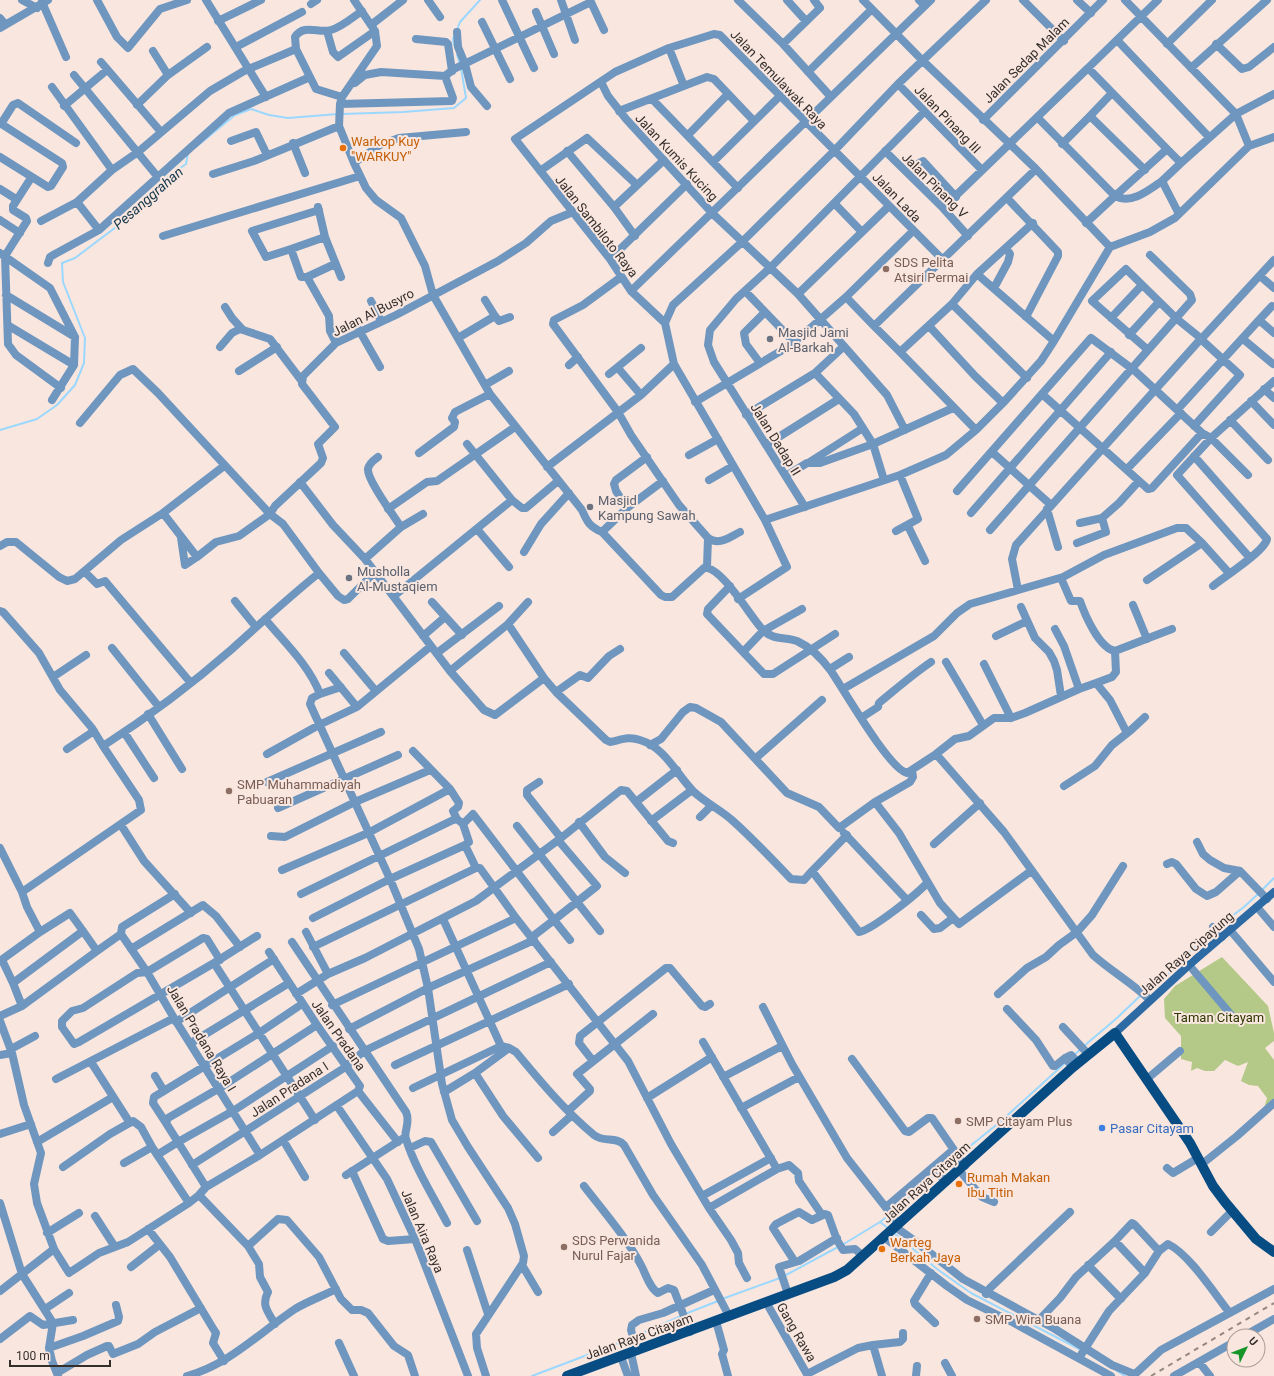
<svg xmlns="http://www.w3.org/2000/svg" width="1274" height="1376" font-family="Roboto,sans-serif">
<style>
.green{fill:#b4c987}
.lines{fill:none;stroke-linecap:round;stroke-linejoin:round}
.stream{stroke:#9bd8ff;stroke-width:2}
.minor{stroke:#6f96be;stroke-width:8}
.tertiary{stroke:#6f96be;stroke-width:8}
.secondary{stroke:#2e6ba5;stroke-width:8}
.primary{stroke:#074d84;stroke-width:10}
.rail{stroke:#948883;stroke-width:2;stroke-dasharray:5 5;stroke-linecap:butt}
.food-dot{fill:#e8710a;stroke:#f9e6df;stroke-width:1.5}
.education-dot{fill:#8d6e63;stroke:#f9e6df;stroke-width:1.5}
.worship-dot{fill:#6b7280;stroke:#f9e6df;stroke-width:1.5}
.shop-dot{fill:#3f7fe0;stroke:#f9e6df;stroke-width:1.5}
.labels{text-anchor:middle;stroke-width:4;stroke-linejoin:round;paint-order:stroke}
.street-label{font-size:13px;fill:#352f2c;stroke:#f9e6df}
.food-label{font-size:13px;fill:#c56008;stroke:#f9e6df;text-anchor:start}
.education-label{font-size:13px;fill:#785e54;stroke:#f9e6df;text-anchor:start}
.worship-label{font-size:13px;fill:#5b616d;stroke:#f9e6df;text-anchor:start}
.park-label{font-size:13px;fill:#2c3900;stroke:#f9e6df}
.shop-label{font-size:13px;fill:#366cbe;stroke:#f9e6df;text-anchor:start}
.water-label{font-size:14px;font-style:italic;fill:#15374b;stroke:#f9e6df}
</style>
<rect width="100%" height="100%" fill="#f9e6df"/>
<path class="green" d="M1222,957L1268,1006L1274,1033V1041L1265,1048L1274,1060V1100L1264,1109L1267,1098L1258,1086L1249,1085L1241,1081L1248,1062L1238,1066L1225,1060L1214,1071H1205L1197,1068L1191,1071L1192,1062L1181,1059V1036L1165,1018L1164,999L1175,986Z"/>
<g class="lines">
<path class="stream" d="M457,30L460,22L480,0
M454,36L453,39L454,45
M457,55L460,64
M342,114L403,112L454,108L466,98L461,68
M196,147L235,115L251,109L269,115L288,118L338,114
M0,430L37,419L57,405L75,385L84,363L85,338L63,282L62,263L75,258L132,215L165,179L186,164L188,153
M1261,891L1274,878
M1216,928L1244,907L1258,894
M1146,992L1172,971L1190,951L1213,931
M1084,1046L1117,1018L1140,996
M1074,1055L1081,1049
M959,1155L1000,1122L1064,1064
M939,1171L956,1158
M892,1212L936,1174
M880,1222L889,1229
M894,1233L937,1269L971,1293L1081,1350
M842,1245L880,1222L889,1215
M784,1276L838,1247
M722,1299L780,1278
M685,1314L718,1301
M636,1336L681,1316
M1117,1371L1125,1376
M532,1376L632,1338"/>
<path class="minor" d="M22,0L37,8
M97,0L117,37L128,48L160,9L187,0
M206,0L266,97
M354,0L375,31L377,46L342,97L340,104L339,126L354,163L366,188L376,200L401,218L425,266L433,295L490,394L582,510C587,522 590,527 602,532L661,595L665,597H672L704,568C721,565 751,618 763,630C772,640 785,637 797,641C810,647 823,660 831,671C844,690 889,769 907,773L936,754L955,739L969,736L994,718H1011L1025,713L1079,689L1064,646L1055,629
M428,0L440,17
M502,0L534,68
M561,0L575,40
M590,0L604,30
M738,0L783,44L831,97
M787,0L806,21
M863,0L923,61L1036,169L1110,247
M919,0L925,6
M1023,0L1064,41
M1077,0L1091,13
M1125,0L1236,114L1249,146
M42,2L66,57
M311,4L317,0
M536,12L554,54
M0,18L5,24
M218,21L261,0
M482,22L510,79
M371,25L403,0
M327,31L333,52L338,57L375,31
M457,32L458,47L465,64L471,87L487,106
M416,39L446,42L448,44L452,71
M1117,40L1209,137
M783,44L820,8L814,0
M1167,44L1212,0
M1216,44L1242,69L1249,67L1274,47
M236,47L302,12
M669,48L684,86
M296,49L316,89L342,97
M153,51L168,75
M101,62L161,132
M1088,68L1158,0
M1191,68L1267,0
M808,72L872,9
M74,75L157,176
M601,82L608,96L626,119L713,214L798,294L887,395L905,430
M355,83L365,75L381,72L445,76L454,69L591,2
M898,84L982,170
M52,87L112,170
M1112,93L1090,116L1145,170
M652,99L738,188
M340,104L452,101L453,98L445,76
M137,105L168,75L207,47
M64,106L107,70
M619,111L707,77L714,79L753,120
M1037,117L1115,196L1086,223
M983,120L1103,0
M0,123L62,163L63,167L51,186L48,187L0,157
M1,124L13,105L18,103L76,143
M688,135L728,94
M231,141L256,132L267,155
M293,143L305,173
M1062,144L1090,116
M1167,149L1181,163L1236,114L1274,94
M567,151L614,207L635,236
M885,151L943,208L968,236
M713,162L781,95
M354,163L380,145L399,138L466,132
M916,165L923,161L956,197
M540,171L587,138L637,185
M213,174L254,161L339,126
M31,178L13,206V210L26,218L27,221L5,256L8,344L16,355L61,388
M0,189L16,199
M1007,198L1058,252V256L1026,317
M77,202L99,230
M835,204L862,232
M318,207L325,237L291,249L301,277H307L329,316L330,331L336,343
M614,207L664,160
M943,208L1088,68L1167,149L1115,196C1131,205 1149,190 1162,181
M1179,214L1162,181L1181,163
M0,220L20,233
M41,221L77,202L112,170L138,152L210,91L244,71L296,49L295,37C304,23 319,34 331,30C342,27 353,17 362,11
M163,236L360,176
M325,237L341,277
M291,249L266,257L252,231L319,210
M0,253L50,288L75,337L74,365L52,400
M610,259L687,184
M48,263L50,257L55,254L99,230L229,113L310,77
M977,274L1054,341L1041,361L1003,403L976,430L946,455L900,475L765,520L674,364L665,323L673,305L742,242L834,151L898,84L986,0
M1260,276L1274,288
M307,277L335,264
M621,277L583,305L554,320L553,324L618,412L631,435L679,505L708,538C719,546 730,537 740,532
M994,288L1008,262L1010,254L1006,248
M631,291L931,0
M745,291L794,342
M798,294L889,206
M6,295L75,337
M846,297L874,326
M485,300L495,316
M371,301L381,321
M952,304L1027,378
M225,307L232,318L242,329
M1111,318L1142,285
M1259,320L1272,306
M665,323L631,291L610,259L515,139L615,72L669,48L714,34L720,35L943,260
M9,326L74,365
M929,326L975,376L1003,403
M359,330L380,367
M1129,335L1159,302
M1204,336L1274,260
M458,338L495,316L499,321L510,317
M1243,339L1273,364
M1054,341L1110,247L1150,232L1175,218L1249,146L1274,137
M220,347L232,333L240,329L270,339L301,380
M1148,350L1192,300L1190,294L1150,255
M900,352L874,326L1036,169
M760,363L746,344L744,333L765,312
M569,365L578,357
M618,368L641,395
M239,371L277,347
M815,373L854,414L873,444L884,480
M609,374L641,348
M485,385L509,371
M1264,389L1274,398
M1042,394L1148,489L1152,488L1202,433
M1251,401L1274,425
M695,402L791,345L846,297L913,231
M1177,410L1259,320L1274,333
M746,415L815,373L843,347
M1230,420L1268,460
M80,423L120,375L133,369L158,393L270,514L239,536L216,542L197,557L163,513
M1194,426L1240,375L1204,342
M976,430L900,352L952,304L977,274L1033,223
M467,444L512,500
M766,445L839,399
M992,452L1051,505
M419,453L454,427L455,422L452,418L455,412L490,394
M689,455L718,439
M1194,456L1267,539C1265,551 1224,577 1213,586
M378,457C374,460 369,463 368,469C367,480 394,516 401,527
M808,463L863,428
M547,467L641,395L674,364
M1127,469L1181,413
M786,476L807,463H820L873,444L953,408
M709,480L733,466
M300,482L333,525L365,559L450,671L484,710L495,715L544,678L556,692L606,740L610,742C621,740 628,736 640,740C666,748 676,774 694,792C706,803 721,810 733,821C753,839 772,859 791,879L804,880L812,871
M957,491L1091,338L1135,371L1202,433L1211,438L1248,475
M805,507L714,362L708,345L710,330L736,299L771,267L924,112
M627,508L616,491L614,484L616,480L647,457
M388,509L427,482L437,481L515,427
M1047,509L1058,547
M971,513L1111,352
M1080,523L1102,518L1119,503L1138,482
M908,526L925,561
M477,529L509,567
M990,530L1148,350L1092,301L1126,269L1177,319L1198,336
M896,531L918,519L900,475
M602,532L627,508L663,481
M181,538L185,565L197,557
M1077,543L1106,532L1102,518
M0,546L7,542H16L59,577L67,581L75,579L121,540L163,513L224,466
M524,552L541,524L569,493
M1250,558L1177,475L1211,438L1274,381
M365,559L401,527L423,514
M707,567L708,538
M85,572L97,584L105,581L190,682
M319,573L338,596L344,600L348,599L375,572
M1061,578L1071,601H1080C1085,615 1099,648 1115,651L1172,629
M1147,580L1202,543L1229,573
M730,586L708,609L707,614L764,674H773L835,634
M1018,590L1012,559L1016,545L1198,342
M394,596L512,500L522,508H526L558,481
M738,599L787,567L765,520
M235,601L256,627
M432,602L462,635
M1133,605L1147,639
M1021,607L1035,638L1049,652L1054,661L1057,670L1061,696
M0,611L3,612L39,653L60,690L92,728L103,746
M265,619C284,642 309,665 320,694L312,698L310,704L390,879L419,949L428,988L442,1084L452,1120L468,1147L508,1208L515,1224L524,1256L523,1263L476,1334L477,1348L486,1376
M508,624L528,602
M423,636L445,617
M996,636L1027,621
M112,648L159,707
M743,652L763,631L802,609
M344,653L375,690
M437,653L499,606
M946,662L983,725
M984,664L1011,718
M830,669L849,657
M450,671L508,624L544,678
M53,677L86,655
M1096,683L1112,677L1116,672L1115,651
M843,689L934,636L957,613L970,604L1063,577L1104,555L1177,528H1186L1202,543
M1079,689L1096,683L1110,700L1127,733
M556,692L580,675L588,678L609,656L620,649
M320,694L341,687
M357,707L431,646
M148,714L182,769
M861,718L878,707L879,703C896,689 912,675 931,662
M124,732L154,778
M650,745L661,739L683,712L690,707L696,708L721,722L787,793L819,807L839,828L875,802L910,782L913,777L912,770
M67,749L94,731
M413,751L450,789L459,803L458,807L453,811L457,819
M267,754L319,725L357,707L329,673
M936,754L1004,832L1093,955C1111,971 1132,983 1150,1000
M756,758L822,700
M267,782L381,732
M539,782L527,790V795L561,838
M1064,786L1095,766L1112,745L1131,730L1145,717
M636,802L677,770
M875,802L899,833L940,903L959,924L1031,871
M278,808L398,755
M700,817L711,806
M651,821L692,790
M579,822L605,857L625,873
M121,825L144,861L191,913
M517,826L600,931
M844,833L907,900
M847,835L812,871L859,932C872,930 917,894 927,883
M271,836L285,837L355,802L430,770
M558,840L597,886L554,920L570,940
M1197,842L1203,854L1210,860L1224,868L1240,871L1267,899
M934,844L980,803
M465,845L476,868H480L516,918L628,1061L671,1144L709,1208L731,1240L738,1253L739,1263L747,1278
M0,848L22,892
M1167,864L1172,862L1176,864L1196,889L1207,896L1216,892L1240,871
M282,870L368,833L450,789
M301,894L453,820L457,819L463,824L473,814L554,920L532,937
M1257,907L1274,927
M921,915L934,929L940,928L953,918
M313,918L390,879L465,845L469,842L463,824
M443,919L501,1046
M1213,927L1222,937
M1230,930L1274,982
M40,932L70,913L83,931
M306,932L328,974
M121,934L147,972L174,1018L260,1155
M292,942L406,1112C411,1123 403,1132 406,1139C415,1168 433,1196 447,1223
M313,947L476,868
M131,949L203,905L216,916L240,947
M269,952L317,1025L360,1086L358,1091L398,1142
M220,960L207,939L203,938L147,972L137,973L83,1008L72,1011L62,1021V1027L74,1044L79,1042L214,963L257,936
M0,961L40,932L27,907L22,892L141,810L139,800L103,746C148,717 192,684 232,649C261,623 289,597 319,573L283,524L270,514L275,506L321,463L323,458L318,444L335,427L302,384L303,376L336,343L396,315L498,261L526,243L551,221L573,212
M214,963L315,1120
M1189,965L1233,1017
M13,983L83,931L97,951L121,934L122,927L175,894
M296,994L328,974L365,958L476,901L561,838L621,790L627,791L668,841L673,843
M998,994L1027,968L1046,957L1059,945L1077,932L1092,915L1123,866
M332,1005L516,918
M22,1006L97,951
M763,1007L792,1064L847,1158L898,1223
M1007,1009L1036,1040L1053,1066H1055L1065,1058L1073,1067
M0,1016L22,1006L13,983L2,960
M0,1021L12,1053L24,1105L41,1153L34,1184L37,1203L54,1249L69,1273L99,1253L128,1242L189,1203L199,1195L206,1187L260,1155L358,1091
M176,1022L274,959
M317,1025L223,1086L168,1118L166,1123L178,1142L233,1111L333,1046
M1063,1027L1088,1054
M349,1029L428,988L534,940
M703,1042L777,1169
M191,1043L289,983
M501,1046L509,1048L516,1052C540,1081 565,1111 594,1135C604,1143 616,1136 624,1145L653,1195L702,1265L729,1316
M11,1049L35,1036
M0,1055L12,1053
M1065,1058L1071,1055L1078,1063
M852,1059L905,1131L909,1132L928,1118H932L965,1166
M593,1061L579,1043L580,1036L666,968H670L702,1006L705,1007L710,1004
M91,1062L130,1123
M395,1065L569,984
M475,1073L509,1048
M155,1076L164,1091
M723,1077L782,1046
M56,1079L174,1018
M1147,1079L1180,1051
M413,1088L501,1046
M444,1092L475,1073L503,1116L538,1158
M647,1098L712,1057
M337,1106L387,1179L415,1239L468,1376
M741,1108L799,1077
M568,1111L590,1091V1089L577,1074L653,1014
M166,1123L153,1103L154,1097L259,1033L302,1004
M553,1132L572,1115
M0,1134L31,1124
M283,1140L305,1177
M37,1142L113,1097
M410,1148L425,1141L431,1142L477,1221
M157,1155L178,1142L206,1187
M124,1163L152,1147L189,1203
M1202,1164L1237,1136L1274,1103
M192,1165L344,1068L364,1051L551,962
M63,1167L110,1134L133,1121L141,1127L152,1147
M933,1168L946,1182
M1167,1168L1173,1173L1198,1158
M959,1170L982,1197L994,1202
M352,1171L383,1239L388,1241L415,1239
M346,1175L402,1139
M584,1186C604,1212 627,1238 642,1267C646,1275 650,1288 658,1293L668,1288L674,1290L690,1332
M199,1195L248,1246L259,1264L260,1277L268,1292C261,1305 268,1312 275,1324
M702,1196L771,1158
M0,1203L22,1274L53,1323L49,1348L52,1361L58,1376
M886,1207L953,1150
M709,1208L777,1169L789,1165L798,1173L799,1181L822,1215
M95,1216L115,1247
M894,1226L915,1241L963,1279L1055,1329L1112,1365L1134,1374
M148,1229L170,1257L214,1330L216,1333L213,1343L224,1361
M1211,1232L1232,1211
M47,1233L79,1213
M884,1237L947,1286L967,1300L1014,1323L1111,1376
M1115,1241L1145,1273
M248,1246L278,1219L287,1220L319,1257L341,1299L352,1310H361L368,1313L394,1346L408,1355L415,1376
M467,1250L488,1314
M1159,1251L1168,1244C1189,1254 1214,1293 1229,1312
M795,1262L773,1228L776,1224L799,1212L812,1220L825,1214L828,1215L837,1240L843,1250L855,1249L863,1256
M522,1265L538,1292
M1088,1265L1121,1299
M131,1267L159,1245
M931,1273L914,1301L915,1304L935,1323
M0,1291L54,1249
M788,1294L779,1267L799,1261L837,1238
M986,1294L990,1288L1070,1212
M766,1302L808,1376
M45,1309L69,1293
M1039,1320L1060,1298L1076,1277L1115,1241L1132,1223L1134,1224L1159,1251L1145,1273L1109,1311L1079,1358
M716,1321L724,1350L722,1354L728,1376
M1244,1336L1274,1319
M0,1339L30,1316L43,1325L73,1320
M339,1343L354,1376
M873,1345L900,1342L903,1339V1333
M49,1348L83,1336L118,1321L119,1317L116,1305
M637,1351L631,1330L632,1325L639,1320L663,1313L714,1290
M631,1353L636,1376
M621,1357L628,1376
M1199,1362L1210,1376
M945,1363L952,1376
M57,1373L87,1355L107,1346H109L113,1354L138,1344L155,1332L201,1308
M807,1374L858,1348L873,1345L882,1376
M187,1376C230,1364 259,1333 295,1309C308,1301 323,1296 336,1289
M916,1376L917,1366
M1133,1376L1161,1350L1274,1289
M1174,1376L1234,1342"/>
<path class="tertiary" d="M0,28L48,0"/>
<path class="secondary" d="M1115,1033L1189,965L1274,892"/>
<path class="primary" d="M567,1376L834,1277L847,1270L1073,1067L1115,1033L1190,1143L1213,1186L1225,1202L1256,1239L1274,1252"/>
<path class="rail" d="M1151,1376L1274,1303"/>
</g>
<g class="food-dot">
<circle cx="343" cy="148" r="4"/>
<circle cx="959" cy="1184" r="4"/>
<circle cx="882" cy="1249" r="4"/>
</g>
<g class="education-dot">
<circle cx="886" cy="269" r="4"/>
<circle cx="229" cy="791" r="4"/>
<circle cx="958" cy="1121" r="4"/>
<circle cx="564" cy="1247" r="4"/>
<circle cx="977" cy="1319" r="4"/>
</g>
<g class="worship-dot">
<circle cx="770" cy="339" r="4"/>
<circle cx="590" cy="507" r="4"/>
<circle cx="349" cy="578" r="4"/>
</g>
<circle class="shop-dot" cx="1102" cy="1128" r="4"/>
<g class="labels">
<g class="street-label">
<text transform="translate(1026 60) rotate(-45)" y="5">Jalan Sedap Malam</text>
<text transform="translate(779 79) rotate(46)" y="5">Jalan Temulawak Raya</text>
<text transform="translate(948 119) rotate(46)" y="5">Jalan Pinang III</text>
<text transform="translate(677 157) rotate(47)" y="5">Jalan Kumis Kucing</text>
<text transform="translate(935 185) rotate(45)" y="5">Jalan Pinang V</text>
<text transform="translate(897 197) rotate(46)" y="5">Jalan Lada</text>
<text transform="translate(597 226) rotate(52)" y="5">Jalan Sambiloto Raya</text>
<text transform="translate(373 312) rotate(-27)" y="5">Jalan Al Busyro</text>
<text transform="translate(776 439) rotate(58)" y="5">Jalan Dadap II</text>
<text transform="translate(1186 953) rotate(-41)" y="5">Jalan Raya Cipayung</text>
<text transform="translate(339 1035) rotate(55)" y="5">Jalan Pradana</text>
<text transform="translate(202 1038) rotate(59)" y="5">Jalan Pradana Raya I</text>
<text transform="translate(289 1089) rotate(-33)" y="5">Jalan Pradana I</text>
<text transform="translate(926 1182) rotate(-42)" y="5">Jalan Raya Citayam</text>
<text transform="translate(423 1231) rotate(67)" y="5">Jalan Aira Raya</text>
<text transform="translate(797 1332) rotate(60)" y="5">Gang Rawa</text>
<text transform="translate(639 1336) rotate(-20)" y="5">Jalan Raya Citayam</text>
</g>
<g class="food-label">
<text x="351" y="146">Warkop Kuy<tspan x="351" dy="15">"WARKUY"</tspan></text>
<text x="967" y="1182">Rumah Makan<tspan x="967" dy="15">Ibu Titin</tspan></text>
<text x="890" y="1247">Warteg<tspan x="890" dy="15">Berkah Jaya</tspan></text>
</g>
<g class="education-label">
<text x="894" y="267">SDS Pelita<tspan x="894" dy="15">Atsiri Permai</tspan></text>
<text x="237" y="789">SMP Muhammadiyah<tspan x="237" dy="15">Pabuaran</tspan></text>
<text x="966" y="1126">SMP Citayam Plus</text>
<text x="572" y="1245">SDS Perwanida<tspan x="572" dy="15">Nurul Fajar</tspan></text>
<text x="985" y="1324">SMP Wira Buana</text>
</g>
<g class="worship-label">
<text x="778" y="337">Masjid Jami<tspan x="778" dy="15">Al-Barkah</tspan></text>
<text x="598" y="505">Masjid<tspan x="598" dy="15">Kampung Sawah</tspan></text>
<text x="357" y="576">Musholla<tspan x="357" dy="15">Al-Mustaqiem</tspan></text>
</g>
<g class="park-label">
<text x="1219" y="1022">Taman Citayam</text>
</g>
<g class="shop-label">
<text x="1110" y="1133">Pasar Citayam</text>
</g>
<g class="water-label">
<text transform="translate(148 198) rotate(-41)" y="5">Pesanggrahan</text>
</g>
</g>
<g transform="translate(1246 1348) rotate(47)"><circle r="19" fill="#f9e6df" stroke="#ab9d97"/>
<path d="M0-3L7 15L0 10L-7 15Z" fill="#169629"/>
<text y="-6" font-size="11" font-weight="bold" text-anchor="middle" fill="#352f2c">U</text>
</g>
<path d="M10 1360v6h100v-6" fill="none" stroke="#352f2c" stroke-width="2"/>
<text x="16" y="1360" font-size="12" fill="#352f2c" stroke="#f9e6df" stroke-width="3" paint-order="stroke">100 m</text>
</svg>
